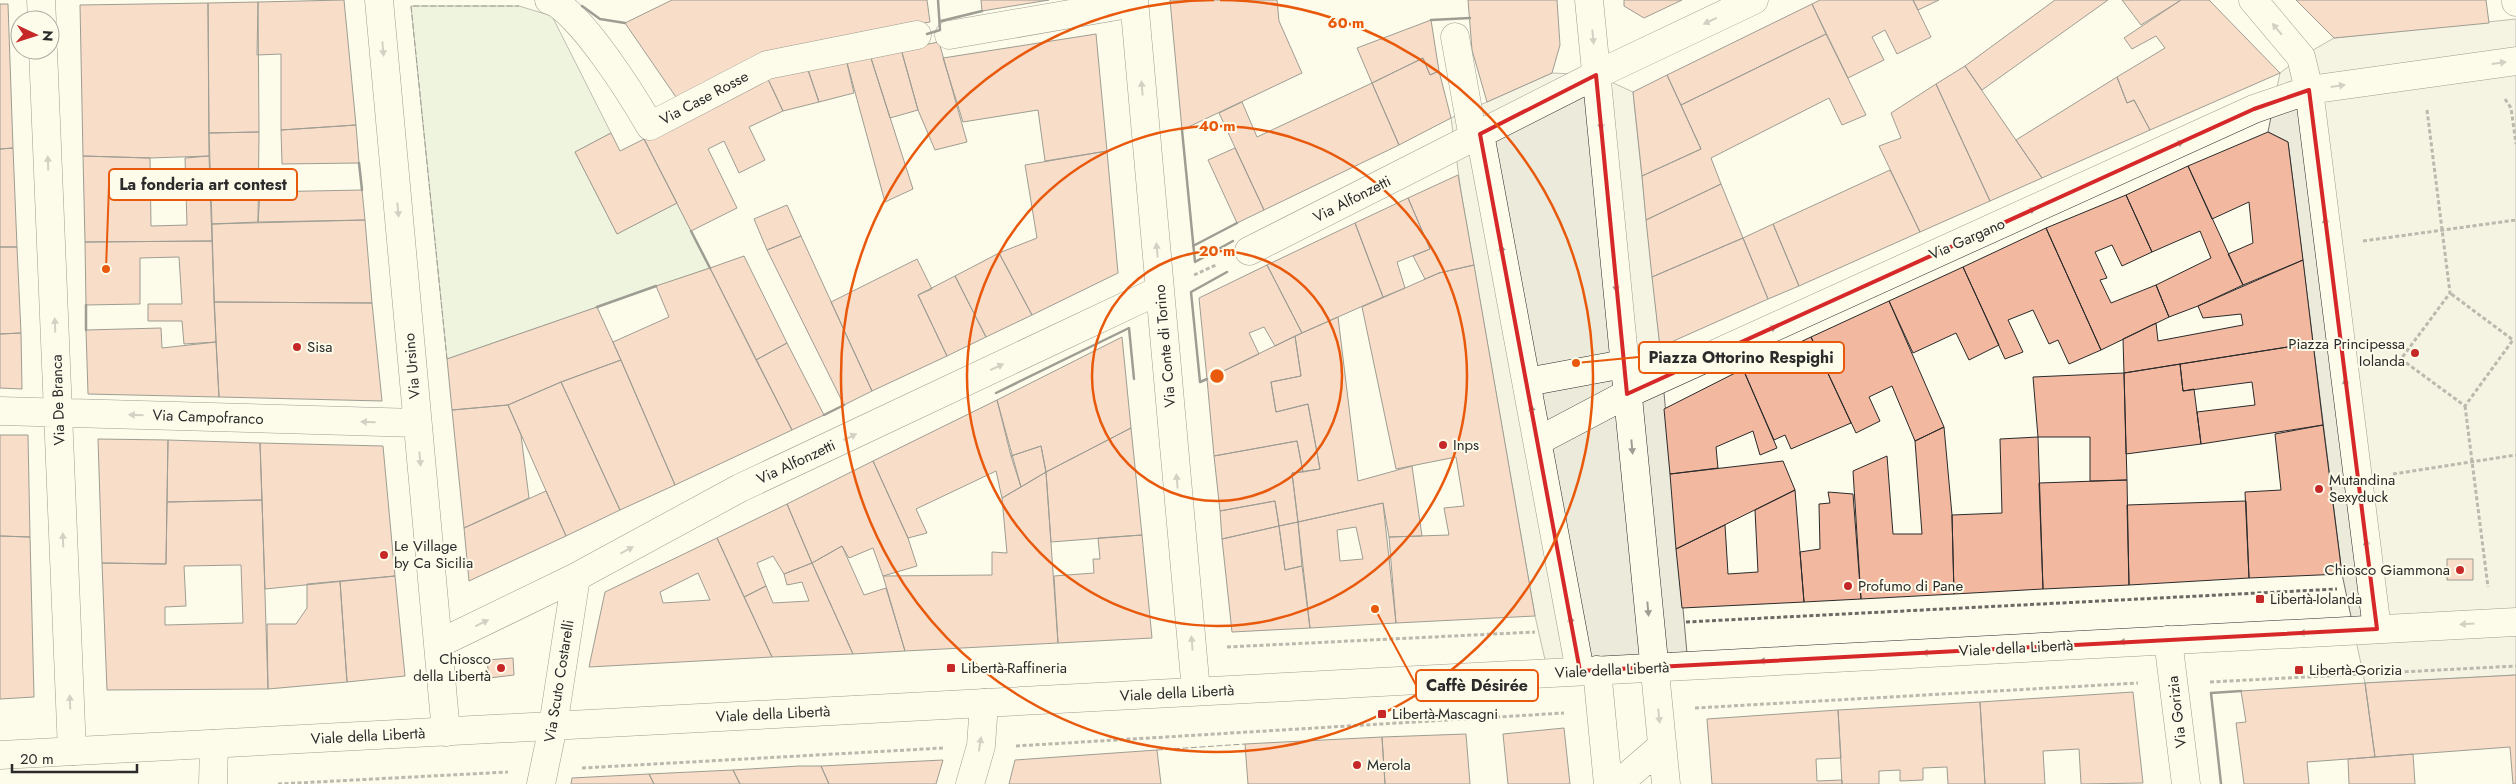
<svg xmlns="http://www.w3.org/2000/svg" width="2516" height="784" font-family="Jost,sans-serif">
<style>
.green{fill:#deebd1;stroke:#74746e}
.parking{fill:#eceadb;stroke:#74746e}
.building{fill:#f2b8a0;stroke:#2b2b2b;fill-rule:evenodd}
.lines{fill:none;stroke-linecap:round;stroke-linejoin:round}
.minor-casing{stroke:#2b2b2b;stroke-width:29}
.major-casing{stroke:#2b2b2b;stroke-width:29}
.path{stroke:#6a6964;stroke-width:3;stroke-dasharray:4 2.5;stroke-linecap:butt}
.minor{stroke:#fdfbea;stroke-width:28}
.major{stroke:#fdfbea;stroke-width:28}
.fence{stroke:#2b2b2b;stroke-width:1;stroke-dasharray:6 2.5;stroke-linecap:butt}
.wall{stroke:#2b2b2b;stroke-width:2.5}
.oneway{fill:#9e9d94}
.marked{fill:none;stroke:#d62828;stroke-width:4;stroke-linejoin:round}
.ring{fill:none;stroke:#e8590c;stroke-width:2.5}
.poi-dot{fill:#c62828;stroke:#fdfbea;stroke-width:2}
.labels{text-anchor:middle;stroke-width:4;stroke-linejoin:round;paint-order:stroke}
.street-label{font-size:15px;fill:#2b2b2b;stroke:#fdfbea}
.poi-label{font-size:15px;fill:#2b2b2b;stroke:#fdfbea;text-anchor:start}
.centre{fill:#e8590c;stroke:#fdfbea;stroke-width:2.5}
.ring-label{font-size:15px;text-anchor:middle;font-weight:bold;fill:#e8590c;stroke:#fdfbea;stroke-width:4;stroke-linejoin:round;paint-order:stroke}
.leader{fill:none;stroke:#e8590c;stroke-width:2}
.callout-dot{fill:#e8590c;stroke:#fdfbea;stroke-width:2}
.callout{fill:#fdfbea;stroke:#e8590c;stroke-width:2}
.callout-label{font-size:16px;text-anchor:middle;font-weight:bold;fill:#2b2b2b}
</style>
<rect width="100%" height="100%" fill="#fdfbea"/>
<path class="green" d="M411,6H519L552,16L611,133L575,152L617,234L677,203L710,268L447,359Z"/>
<path class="parking" d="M2516,19V675L2365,683L2342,574L2288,142L2268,132L2274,102L2280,73L2301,57L2334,38Z
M1552,73L1596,75L1633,92L1660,347L1688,665L1548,673L1535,616L1461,192L1451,118Z"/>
<path class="building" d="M344,0L356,125L281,130V54L257,55L258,2Z
M672,0H927L930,22L762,52L678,100L625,23Z
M981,0H1049L982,11Z
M1170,0H1277L1279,21L1302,73L1182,130Z
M1468,0H1557L1560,45L1552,73L1487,102L1472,50Z
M1624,0H1682L1644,18L1624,6Z
M1820,0H1913L1931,37L1897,54L1885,30L1872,37L1884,60L1848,78L1812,4Z
M1913,0H1939L1918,10Z
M2055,0H2108L1982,90L1965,66Z
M2122,0H2181L2141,25Z
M2181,0H2209L2280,73L2150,130L2134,100L2127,103L2117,77L2165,48L2156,36L2132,49L2124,38Z
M2296,0H2486L2489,23L2334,38Z
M258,2L259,132L209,133L208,3Z
M208,3L209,156L150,158L83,156L80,5Z
M0,4H8L13,148L0,149Z
M1812,4L1826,34L1681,105L1667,75Z
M1431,20L1439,71L1430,75L1423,58L1372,83L1357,48Z
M1096,34L1107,151L1045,161L1038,110L963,122L943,58Z
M1826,34L1866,115L1842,125L1829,98L1711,158L1721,184L1646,220L1642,176L1701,149L1681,105Z
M939,42L967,142L935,150L918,110L901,49Z
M901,49L918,110L890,118L870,55Z
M870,55L913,189L885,202L846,59Z
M1423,58L1430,75L1439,71L1451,118L1399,145L1372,83Z
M846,59L854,93L819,102L807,67Z
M1965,66L2042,178L1990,201L1936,84Z
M807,67L819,102L783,111L766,75Z
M766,75L783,111L749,127L765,160L739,173L724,141L708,149L737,208L691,231L644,139Z
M1667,75L1701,149L1642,176L1633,92Z
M2117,77L2127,103L2134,100L2150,130L2042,178L2016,140Z
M1372,83L1399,145L1264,210L1219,113L1242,102L1257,137Z
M1936,84L1990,201L1920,232L1879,146L1901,138L1891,113Z
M356,125L359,163L282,164L281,130Z
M259,132L258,222L212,224L209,133Z
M2268,132L2288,142L2303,260L2243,285L2228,254L2253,243L2249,202L2212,219L2188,166Z
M611,133L620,151L644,139L677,203L617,234L575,152Z
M13,148L17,247H0V149Z
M1235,148L1264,210L1237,223L1208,160Z
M1107,151L1118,273L1032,315L999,253L1037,238L1025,165Z
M83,156L150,158L151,226L187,225L185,158L209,156L212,241L85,242Z
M2188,166L2243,285L2198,306L2169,317L2156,285L2211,258L2200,231L2152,252L2126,195Z
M1890,170L1920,232L1799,286L1773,224Z
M1458,175L1474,265L1439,273L1425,279L1413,256L1430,249L1408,198Z
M1721,184L1743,238L1652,277L1646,220Z
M362,190L365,220L258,222L260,192Z
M2126,195L2152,252L2122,266L2112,245L2095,252L2107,278L2100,280L2111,303L2156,285L2169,317L2101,350L2046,228Z
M1408,198L1430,249L1397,262L1405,288L1383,297L1355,223Z
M787,205L801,236L767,250L754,219Z
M365,220L372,303L214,302L212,224Z
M1355,223L1383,297L1302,333L1267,265Z
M1773,224L1799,286L1768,299L1743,238Z
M2046,228L2101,350L2069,364L2058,340L2049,344L2033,310L2008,320L2023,352L2005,359L1963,267Z
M801,236L872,391L844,405L767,250Z
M1743,238L1768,299L1660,347L1652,277Z
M212,241L216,342L184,344L182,321H148V304H182L179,257L140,258V304L86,305L85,242Z
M0,247H17L21,333L0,334Z
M999,253L1032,315L986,337L955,276Z
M744,256L787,343L756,360L710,268Z
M917,259L932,289L918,295L947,356L872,391L831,302Z
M2303,260L2313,343L2124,373L2123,339L2156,323L2158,341L2243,325L2241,314L2203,318L2198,306Z
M1267,265L1302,333L1275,346L1264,327L1249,333L1259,354L1207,379L1199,298Z
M1474,265L1535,616L1396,623L1389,537L1449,535L1444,508L1464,506L1456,457L1396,469L1362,307L1439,273Z
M1963,267L1999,345L1969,360L1956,333L1913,353L1889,301Z
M710,268L792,430L675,485L613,342L669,317L656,286Z
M955,276L986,337L947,356L918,295Z
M1889,301L1944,427L1915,441L1892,386L1869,397L1880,421L1856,433L1811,337Z
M214,302L372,303L382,401L219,397Z
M597,307L621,360L561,382L508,405L452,410L447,359Z
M1338,317L1358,481L1412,466L1422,536L1389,537L1383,503L1298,522L1292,473L1320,469L1308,404L1276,412L1271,382L1301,376L1295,336Z
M161,328L162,348L216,342L219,397L88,394L86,330Z
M21,333L22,389L0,388V334Z
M1295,336L1301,376L1271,382L1276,412L1308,404L1320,469L1303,472L1297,441L1214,456L1207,379Z
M1122,337L1131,428L1046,472L1041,446L1011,456L997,400Z
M1811,337L1851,423L1791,449L1785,435L1774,440L1743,369Z
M787,343L824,415L792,430L756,360Z
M2313,343L2323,425L2201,444L2197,412L2255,405L2252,382L2183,391L2180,364Z
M621,360L675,485L620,510L561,382Z
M2180,364L2183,391L2194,389L2201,444L2126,454L2124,373Z
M1743,369L1777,448L1760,455L1753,431L1716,447L1718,468L1670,474L1664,409Z
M2124,373L2127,480L2090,481V437H2038L2033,377Z
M561,382L620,510L566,536L508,405Z
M997,400L1021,487L1002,498L996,471L916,509L927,533L908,538L873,461Z
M508,405L521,435L529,498L464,528L452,410Z
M2323,425L2342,574L2249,578L2245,492L2281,490L2275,434Z
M1944,427L1952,515L1954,594L1861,599L1853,471L1887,456L1893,534H1922L1915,441Z
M1131,428L1142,535L1051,542L1046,472Z
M0,435H28L30,537L0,536Z
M2038,437L2043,589L1954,594L1952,515L2002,513L2000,439Z
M98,439L168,440L166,564L102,563Z
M168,440L260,443L262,500L167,502Z
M1297,441L1303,472L1292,473L1298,522L1279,526L1275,501L1220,511L1214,456Z
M260,443L383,446L395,576L265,589Z
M1041,446L1046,472L1021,487L1011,456Z
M873,461L908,538L917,566L883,576L873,548L849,558L842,546L812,563L787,504Z
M1783,461L1795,490L1676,549L1670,474Z
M1046,472L1058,643L905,651L883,576L992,575V552L1007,553L1002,498Z
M2127,480L2129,585L2043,589L2039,483Z
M1795,490L1804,602L1682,608L1676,549L1725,525L1728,574L1758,572L1755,510Z
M546,491L566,536L469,581L464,528Z
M1828,492L1853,494L1861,599L1804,602L1800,552L1820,549L1819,504L1830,503Z
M262,500L268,689L107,690L102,563L166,564L167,502ZM241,565L243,623L165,625V607L186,606L184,566Z
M1275,501L1279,526L1222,539L1220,511Z
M2246,501L2249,578L2129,585L2127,505Z
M1383,503L1396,623L1310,628L1298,522ZM1356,527L1363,559L1340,561L1337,530Z
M787,504L812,563L784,574L773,556L757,563L766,586L744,597L717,538Z
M1298,522L1302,566L1285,570L1279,526Z
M1279,526L1285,570L1302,566L1310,628L1232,632L1222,539Z
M1142,535L1152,638L1058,643L1054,576L1094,573L1093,559H1100L1098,538Z
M0,536L30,537L34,697L0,699Z
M717,538L772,657L589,667L605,592ZM698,573L710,600L663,603L660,592Z
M842,546L864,595L886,588L905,651L853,654L812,563Z
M2447,559H2473V580H2447Z
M812,563L853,654L772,657L744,597L766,586L773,603L809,601L802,582L787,585L784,574Z
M395,576L405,676L347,682L340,581Z
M340,581L347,682L268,689L267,624H296L307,608V584Z
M513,658L514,675L489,678L487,660Z
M2516,675V784H2513L2510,747L2375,757L2365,683Z
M2365,683L2375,757L2307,762L2309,784H2244L2236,723L2246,722L2241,691Z
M2133,692L2143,783L2081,784L2079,749L2043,751L2045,784H1985L1980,702Z
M1980,702L1985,784H1948L1947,767L1923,768V780L1900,781V770L1879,771V784H1842L1838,710Z
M1838,710L1841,758L1816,759L1817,781L1842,780V784H1712L1707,719Z
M1564,728L1570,784H1508L1503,734Z
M1466,734L1470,784H1385L1382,737Z
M1382,737L1385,784H1248L1245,744Z
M1157,750L1161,784H1009L1015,760Z
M2413,754L2415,784H2349L2348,759Z
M943,760L936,784H829L821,766Z
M799,766H821L829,784H740L733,770Z
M733,770L740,784H654L649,774Z
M649,774L654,784H571L572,778Z"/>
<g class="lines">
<defs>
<path id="minor" d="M41,0L42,20
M379,0L446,732
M549,0C578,8 634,98 650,126L767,65L917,35
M1134,0L1196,691
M1589,0L1666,784
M2253,0L2301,57L2309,90L2377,629
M2516,0V2
M949,35L1134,3
M1455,37L1473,138
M43,50L72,751
M1480,134L1580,671
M1249,251L1596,75L1754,0
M1527,382L1624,364
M0,411L417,423
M1538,441L1627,394L2254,109L2309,90L2516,61
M2168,640L2186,784
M438,644L576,577L740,488L1160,290
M1597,670L1608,784
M213,784L214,744
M541,784L553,726L576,577
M970,784L981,746L984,703
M1618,784L1662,746"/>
<path id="major" d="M0,755L2516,622"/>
</defs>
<use href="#minor" class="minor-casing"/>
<use href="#major" class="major-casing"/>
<path class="path" d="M2505,99L2511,108L2516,144
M2427,110L2450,293L2401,359L2465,406L2513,340L2450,293
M2363,241L2516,220
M1194,275L1216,265
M2380,362L2401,359
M2465,406L2488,587
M2393,474L2516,455
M1686,622L2337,589
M1227,647L1535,632
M2210,682L2516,666
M1695,708L2138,683
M1016,746L1564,713
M582,768L943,748
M278,784L508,772"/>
<use href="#minor" class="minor"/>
<use href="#major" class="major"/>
<path class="fence" d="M447,359L411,6H519
M1157,750L1245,744"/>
<path class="wall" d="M582,6L600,19L625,23
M1431,20L1470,18
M941,21L982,11
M927,34L940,30L938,0
M1182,130L1195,262L1233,241
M359,163L362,190
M691,231L710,268
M1193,246L1237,223
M86,305V330
M597,307L656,286
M1207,379L1200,382L1191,292L1227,272
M996,393L1129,328L1134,379
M824,415L844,405
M2221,784L2211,693L2241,691"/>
</g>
<defs><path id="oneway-solid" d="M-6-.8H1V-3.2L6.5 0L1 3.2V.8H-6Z" transform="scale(1.25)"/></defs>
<g class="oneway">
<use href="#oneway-solid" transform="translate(1710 21) rotate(155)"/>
<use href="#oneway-solid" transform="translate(2277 29) rotate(-130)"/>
<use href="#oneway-solid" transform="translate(1593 37) rotate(85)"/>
<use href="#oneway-solid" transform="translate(383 49) rotate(85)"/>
<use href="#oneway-solid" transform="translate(2499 63) rotate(-8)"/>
<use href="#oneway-solid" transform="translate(2338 86) rotate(-8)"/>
<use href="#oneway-solid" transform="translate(1142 88) rotate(-95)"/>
<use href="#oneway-solid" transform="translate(1601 123) rotate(84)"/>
<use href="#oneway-solid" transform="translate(2177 144) rotate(-24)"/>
<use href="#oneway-solid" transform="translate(48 163) rotate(-92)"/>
<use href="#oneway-solid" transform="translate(398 210) rotate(85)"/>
<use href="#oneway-solid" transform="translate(2029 211) rotate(-24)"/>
<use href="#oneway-solid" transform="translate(2326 224) rotate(-97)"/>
<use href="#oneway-solid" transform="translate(1157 250) rotate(-95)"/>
<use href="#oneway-solid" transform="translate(1502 252) rotate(-101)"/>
<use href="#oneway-solid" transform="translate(1616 285) rotate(84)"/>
<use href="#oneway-solid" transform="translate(55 325) rotate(-92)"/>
<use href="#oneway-solid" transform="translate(1770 329) rotate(-24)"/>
<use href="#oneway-solid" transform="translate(997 367) rotate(-25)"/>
<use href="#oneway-solid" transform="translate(2346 385) rotate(-97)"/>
<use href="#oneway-solid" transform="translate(1532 412) rotate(-100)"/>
<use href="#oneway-solid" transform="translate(136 415) rotate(-178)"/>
<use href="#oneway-solid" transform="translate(368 422) rotate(-178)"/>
<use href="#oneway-solid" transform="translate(850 437) rotate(-25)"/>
<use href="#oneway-solid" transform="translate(1632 447) rotate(85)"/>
<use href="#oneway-solid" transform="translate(420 459) rotate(85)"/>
<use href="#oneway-solid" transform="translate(1177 481) rotate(-95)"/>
<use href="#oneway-solid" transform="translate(63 540) rotate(-92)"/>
<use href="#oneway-solid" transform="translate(2367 546) rotate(-97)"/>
<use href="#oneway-solid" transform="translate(627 550) rotate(-28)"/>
<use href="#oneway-solid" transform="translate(1648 609) rotate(85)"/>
<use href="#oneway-solid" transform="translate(482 623) rotate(-26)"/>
<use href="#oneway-solid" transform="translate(1571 623) rotate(-100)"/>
<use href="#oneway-solid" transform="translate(2467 624) rotate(177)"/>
<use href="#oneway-solid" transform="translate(2306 633) rotate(177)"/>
<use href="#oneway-solid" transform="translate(2126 642) rotate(177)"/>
<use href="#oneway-solid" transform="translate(1192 643) rotate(-95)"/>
<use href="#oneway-solid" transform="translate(1929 653) rotate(177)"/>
<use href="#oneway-solid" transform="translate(1766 661) rotate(177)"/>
<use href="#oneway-solid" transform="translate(70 702) rotate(-92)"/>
<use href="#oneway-solid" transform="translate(1659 716) rotate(84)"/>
<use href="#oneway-solid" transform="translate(980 744) rotate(-81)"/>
</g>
<path d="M0 0H2516V784H0ZM1596,75L1627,394L2254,109L2309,90L2377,629L1580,671L1480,134Z" fill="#fdfbea" fill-opacity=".55" fill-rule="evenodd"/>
<path class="marked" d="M1596,75L1627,394L2254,109L2309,90L2377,629L1580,671L1480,134Z"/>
<g class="ring">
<circle cx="1217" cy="376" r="125"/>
<circle cx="1217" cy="376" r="250"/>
<path d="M1220 0A376 376 0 1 1 1214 0"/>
</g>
<g class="poi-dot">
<circle cx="297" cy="347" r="5"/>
<circle cx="2415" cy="353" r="5"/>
<circle cx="1443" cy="445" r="5"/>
<circle cx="2319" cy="489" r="5"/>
<circle cx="384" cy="555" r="5"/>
<circle cx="2460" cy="570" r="5"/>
<circle cx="1848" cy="586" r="5"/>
<rect x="2255" y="594" width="10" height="10" rx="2.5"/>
<circle cx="501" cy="668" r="5"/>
<rect x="946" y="663" width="10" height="10" rx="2.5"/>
<rect x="2294" y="665" width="10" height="10" rx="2.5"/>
<rect x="1377" y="709" width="10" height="10" rx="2.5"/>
<circle cx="1357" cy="765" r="5"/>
</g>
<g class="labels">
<g class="street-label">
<text transform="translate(704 98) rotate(-28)" y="5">Via Case Rosse</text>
<text transform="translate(1352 199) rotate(-27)" y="5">Via Alfonzetti</text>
<text transform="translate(1967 239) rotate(-24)" y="5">Via Gargano</text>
<text transform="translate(1165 346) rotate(-95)" y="5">Via Conte di Torino</text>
<text transform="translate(412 366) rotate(-95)" y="5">Via Ursino</text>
<text transform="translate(58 400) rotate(-92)" y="5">Via De Branca</text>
<text transform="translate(208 417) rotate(2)" y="5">Via Campofranco</text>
<text transform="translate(796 462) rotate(-25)" y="5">Via Alfonzetti</text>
<text transform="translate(2016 648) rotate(-3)" y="5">Viale della Libertà</text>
<text transform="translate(1612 670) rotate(-3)" y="5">Viale della Libertà</text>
<text transform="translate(559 681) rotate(-81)" y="5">Via Scuto Costarelli</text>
<text transform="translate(1177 693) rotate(-3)" y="5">Viale della Libertà</text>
<text transform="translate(2177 712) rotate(-97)" y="5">Via Gorizia</text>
<text transform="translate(773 714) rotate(-3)" y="5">Viale della Libertà</text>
<text transform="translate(368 736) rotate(-3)" y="5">Viale della Libertà</text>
</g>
<g class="poi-label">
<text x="2405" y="349" text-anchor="end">Piazza Principessa<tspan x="2405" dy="17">Iolanda</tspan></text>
<text x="307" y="352">Sisa</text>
<text x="1453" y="450">Inps</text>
<text x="2329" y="485">Mutandina<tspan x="2329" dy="17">Sexyduck</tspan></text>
<text x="394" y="551">Le Village<tspan x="394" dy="17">by Ca Sicilia</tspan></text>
<text x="2450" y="575" text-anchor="end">Chiosco Giammona</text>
<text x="1858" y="591">Profumo di Pane</text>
<text x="2270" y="604">Libertà-Iolanda</text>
<text x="491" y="664" text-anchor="end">Chiosco<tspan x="491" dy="17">della Libertà</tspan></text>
<text x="961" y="673">Libertà-Raffineria</text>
<text x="2309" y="675">Libertà-Gorizia</text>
<text x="1392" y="719">Libertà-Mascagni</text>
<text x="1367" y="770">Merola</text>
</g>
</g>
<circle cx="1217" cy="376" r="8" class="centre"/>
<g class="ring-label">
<text x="1346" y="28">60 m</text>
<text x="1217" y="131">40 m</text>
<text x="1217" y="256">20 m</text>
</g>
<path class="leader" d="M106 269L109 185M1576 363L1639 357M1375 609L1416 685"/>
<g class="callout-dot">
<circle cx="106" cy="269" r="5"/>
<circle cx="1576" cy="363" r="5"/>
<circle cx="1375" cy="609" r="5"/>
</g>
<g class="callout">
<rect x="109" y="169" width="188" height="31" rx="5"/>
<rect x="1639" y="342" width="205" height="31" rx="5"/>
<rect x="1416" y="670" width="122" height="31" rx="5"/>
</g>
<g class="callout-label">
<text x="203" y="190">La fonderia art contest</text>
<text x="1741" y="363">Piazza Ottorino Respighi</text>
<text x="1477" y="691">Caffè Désirée</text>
</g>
<g transform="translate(35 35) rotate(94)"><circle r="24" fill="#fdfbea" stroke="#a9a89e"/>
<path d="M0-4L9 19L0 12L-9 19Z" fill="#c62828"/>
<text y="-8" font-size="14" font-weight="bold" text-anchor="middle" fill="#2b2b2b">N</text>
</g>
<path d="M12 764v8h125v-8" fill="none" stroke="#2b2b2b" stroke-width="2.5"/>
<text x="20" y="764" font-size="15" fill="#2b2b2b" stroke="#fdfbea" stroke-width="4" paint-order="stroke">20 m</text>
</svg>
